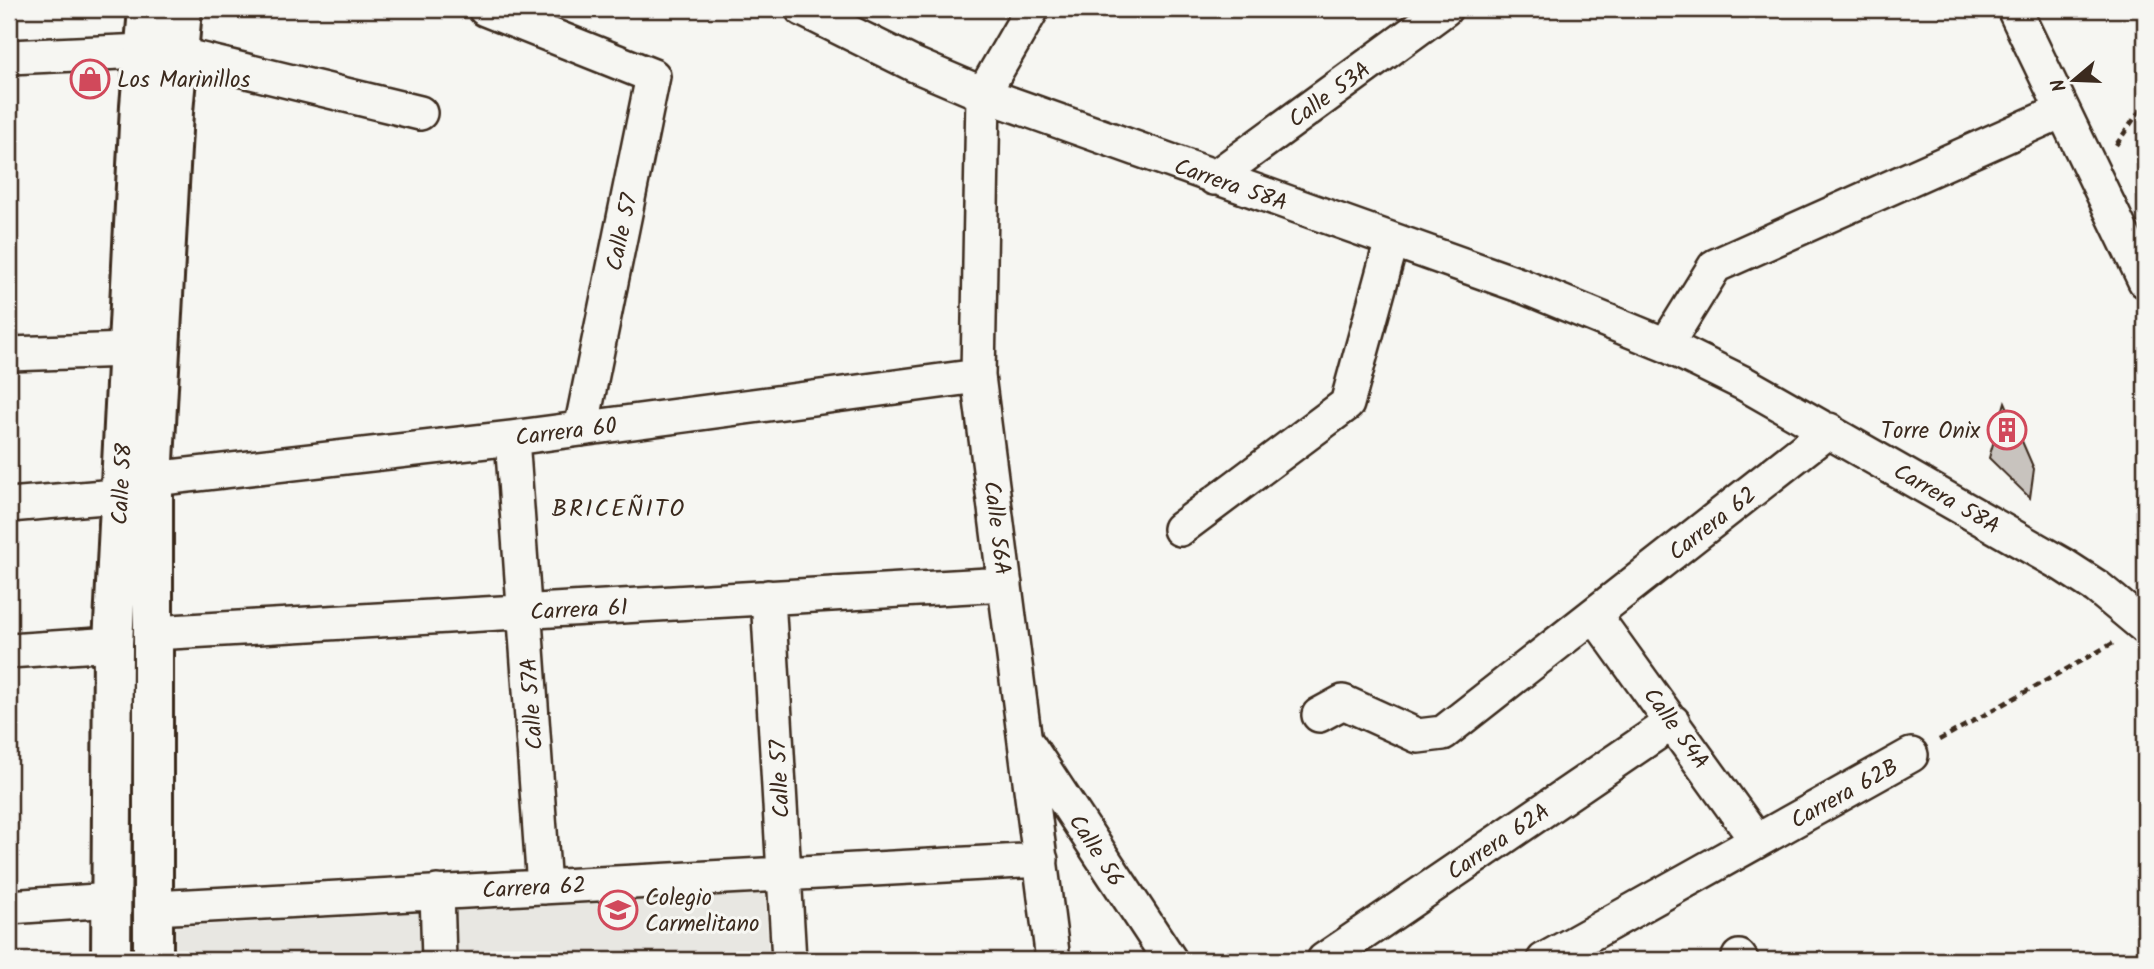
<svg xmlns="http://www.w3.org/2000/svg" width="2154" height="969" font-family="Kalam,sans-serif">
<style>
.built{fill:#e8e7e2}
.building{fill:#c8c3be;stroke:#3b2a1e;stroke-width:2}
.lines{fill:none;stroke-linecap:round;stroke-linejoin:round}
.minor-casing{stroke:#3b2a1e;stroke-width:38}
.major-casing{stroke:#3b2a1e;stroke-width:44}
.path{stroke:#3b2a1e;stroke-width:4.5;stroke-dasharray:7 5;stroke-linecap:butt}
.minor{stroke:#f6f6f2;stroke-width:33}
.major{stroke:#f6f6f2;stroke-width:38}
.labels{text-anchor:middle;stroke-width:6;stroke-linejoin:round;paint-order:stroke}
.poi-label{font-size:23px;fill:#3b2a1e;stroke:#f6f6f2;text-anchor:start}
.street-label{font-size:23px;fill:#3b2a1e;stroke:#f6f6f2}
.neighbourhood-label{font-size:24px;letter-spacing:2px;fill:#3b2a1e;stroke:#f6f6f2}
</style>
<rect width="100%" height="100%" fill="#f6f6f2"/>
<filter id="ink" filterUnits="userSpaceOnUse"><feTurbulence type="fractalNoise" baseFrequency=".0143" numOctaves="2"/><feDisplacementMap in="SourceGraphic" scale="14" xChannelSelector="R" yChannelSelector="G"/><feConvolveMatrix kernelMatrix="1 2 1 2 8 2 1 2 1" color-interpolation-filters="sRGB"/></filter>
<g filter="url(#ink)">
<path class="built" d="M765,892L769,960H176L174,927Z"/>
<path class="building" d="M2005,402L2034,469L2030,498L1989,458Z"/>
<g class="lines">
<defs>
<path id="minor" d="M485,9L653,76L581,429
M802,9L915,65L983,94L1522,286L1666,345L1745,384L2063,565L2097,587L2145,627
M1032,9L983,94L978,376L1053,960
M2014,9L2145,281
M9,57L144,51L177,54L420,113
M1214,178L1445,9
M1666,345L1715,266L2062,111
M9,354L128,350
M512,438L544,887
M153,479L512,438L978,376
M9,505L104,497
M1180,529L1347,404L1392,240
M768,597L789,960
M1595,616L1757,841
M153,633L1005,584
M9,651L113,644
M1319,715L1343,702L1418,736L1443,733L1829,430
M1029,746L1170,960
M437,892L439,960
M9,907L111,900
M154,908L1041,860
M1739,957L1741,960
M1324,960L1673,722
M1544,960L1911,755"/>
<path id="major" d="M111,960L113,644L140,106L148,9
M153,960V479L173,112L182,9"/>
</defs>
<use href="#minor" class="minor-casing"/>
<use href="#major" class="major-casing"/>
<path class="path" d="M2116,145L2145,103
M1939,740L2115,642"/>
<use href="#minor" class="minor"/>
<use href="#major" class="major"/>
</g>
</g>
<defs>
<symbol id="shop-ring" viewBox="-11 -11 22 22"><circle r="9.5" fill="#f6f6f2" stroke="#d1495b" stroke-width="1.5"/><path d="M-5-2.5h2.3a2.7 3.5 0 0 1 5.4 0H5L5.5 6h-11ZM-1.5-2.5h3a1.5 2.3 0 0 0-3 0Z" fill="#d1495b"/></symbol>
<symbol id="building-ring" viewBox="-11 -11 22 22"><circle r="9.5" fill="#f6f6f2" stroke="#d1495b" stroke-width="1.5"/><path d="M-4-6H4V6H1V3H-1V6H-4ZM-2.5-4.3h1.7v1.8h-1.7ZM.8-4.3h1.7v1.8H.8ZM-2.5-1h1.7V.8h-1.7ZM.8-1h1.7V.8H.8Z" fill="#d1495b"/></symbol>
<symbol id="school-ring" viewBox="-11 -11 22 22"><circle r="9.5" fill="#f6f6f2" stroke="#d1495b" stroke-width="1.5"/><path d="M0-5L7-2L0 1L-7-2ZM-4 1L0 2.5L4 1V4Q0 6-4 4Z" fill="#d1495b"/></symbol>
</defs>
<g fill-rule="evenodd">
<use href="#shop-ring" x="68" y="57" width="44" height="44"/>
<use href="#building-ring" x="1985" y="408" width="44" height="44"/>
<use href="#school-ring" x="596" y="888" width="44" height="44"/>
</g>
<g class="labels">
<g class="poi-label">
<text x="117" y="87">Los Marinillos</text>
<text x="1980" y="438" text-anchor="end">Torre Onix</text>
<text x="645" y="905">Colegio<tspan x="645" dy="26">Carmelitano</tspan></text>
</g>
<g class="street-label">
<text transform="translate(1329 94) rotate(-36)" y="8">Calle 53A</text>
<text transform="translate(1231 184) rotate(19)" y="8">Carrera 58A</text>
<text transform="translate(621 232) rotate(-78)" y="8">Calle 57</text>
<text transform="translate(566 431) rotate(-7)" y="8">Carrera 60</text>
<text transform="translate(121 484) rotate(-87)" y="8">Calle 58</text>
<text transform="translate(1947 498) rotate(30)" y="8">Carrera 58A</text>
<text transform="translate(1712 523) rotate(-38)" y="8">Carrera 62</text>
<text transform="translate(998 528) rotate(83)" y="8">Calle 56A</text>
<text transform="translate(579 609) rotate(-3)" y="8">Carrera 61</text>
<text transform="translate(531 704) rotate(-94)" y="8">Calle 57A</text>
<text transform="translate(1677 728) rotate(54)" y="8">Calle 54A</text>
<text transform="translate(779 779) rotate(-93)" y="8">Calle 57</text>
<text transform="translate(1844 793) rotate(-29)" y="8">Carrera 62B</text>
<text transform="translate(1498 841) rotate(-34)" y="8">Carrera 62A</text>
<text transform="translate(1097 850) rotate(57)" y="8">Calle 56</text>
<text transform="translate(534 887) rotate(-3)" y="8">Carrera 62</text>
</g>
<g class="neighbourhood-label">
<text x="619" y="516">BRICEÑITO</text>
</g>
</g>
<rect width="2154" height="969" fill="none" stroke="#f6f6f2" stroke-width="35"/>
<rect x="18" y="18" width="2119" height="934" fill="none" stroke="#3b2a1e" stroke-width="2.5" filter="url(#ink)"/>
<g transform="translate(2074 80) rotate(251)" stroke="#f6f6f2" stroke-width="5" paint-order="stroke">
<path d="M0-5L12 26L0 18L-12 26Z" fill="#3b2a1e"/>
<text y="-10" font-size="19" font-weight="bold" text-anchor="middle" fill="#3b2a1e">N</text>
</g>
</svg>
